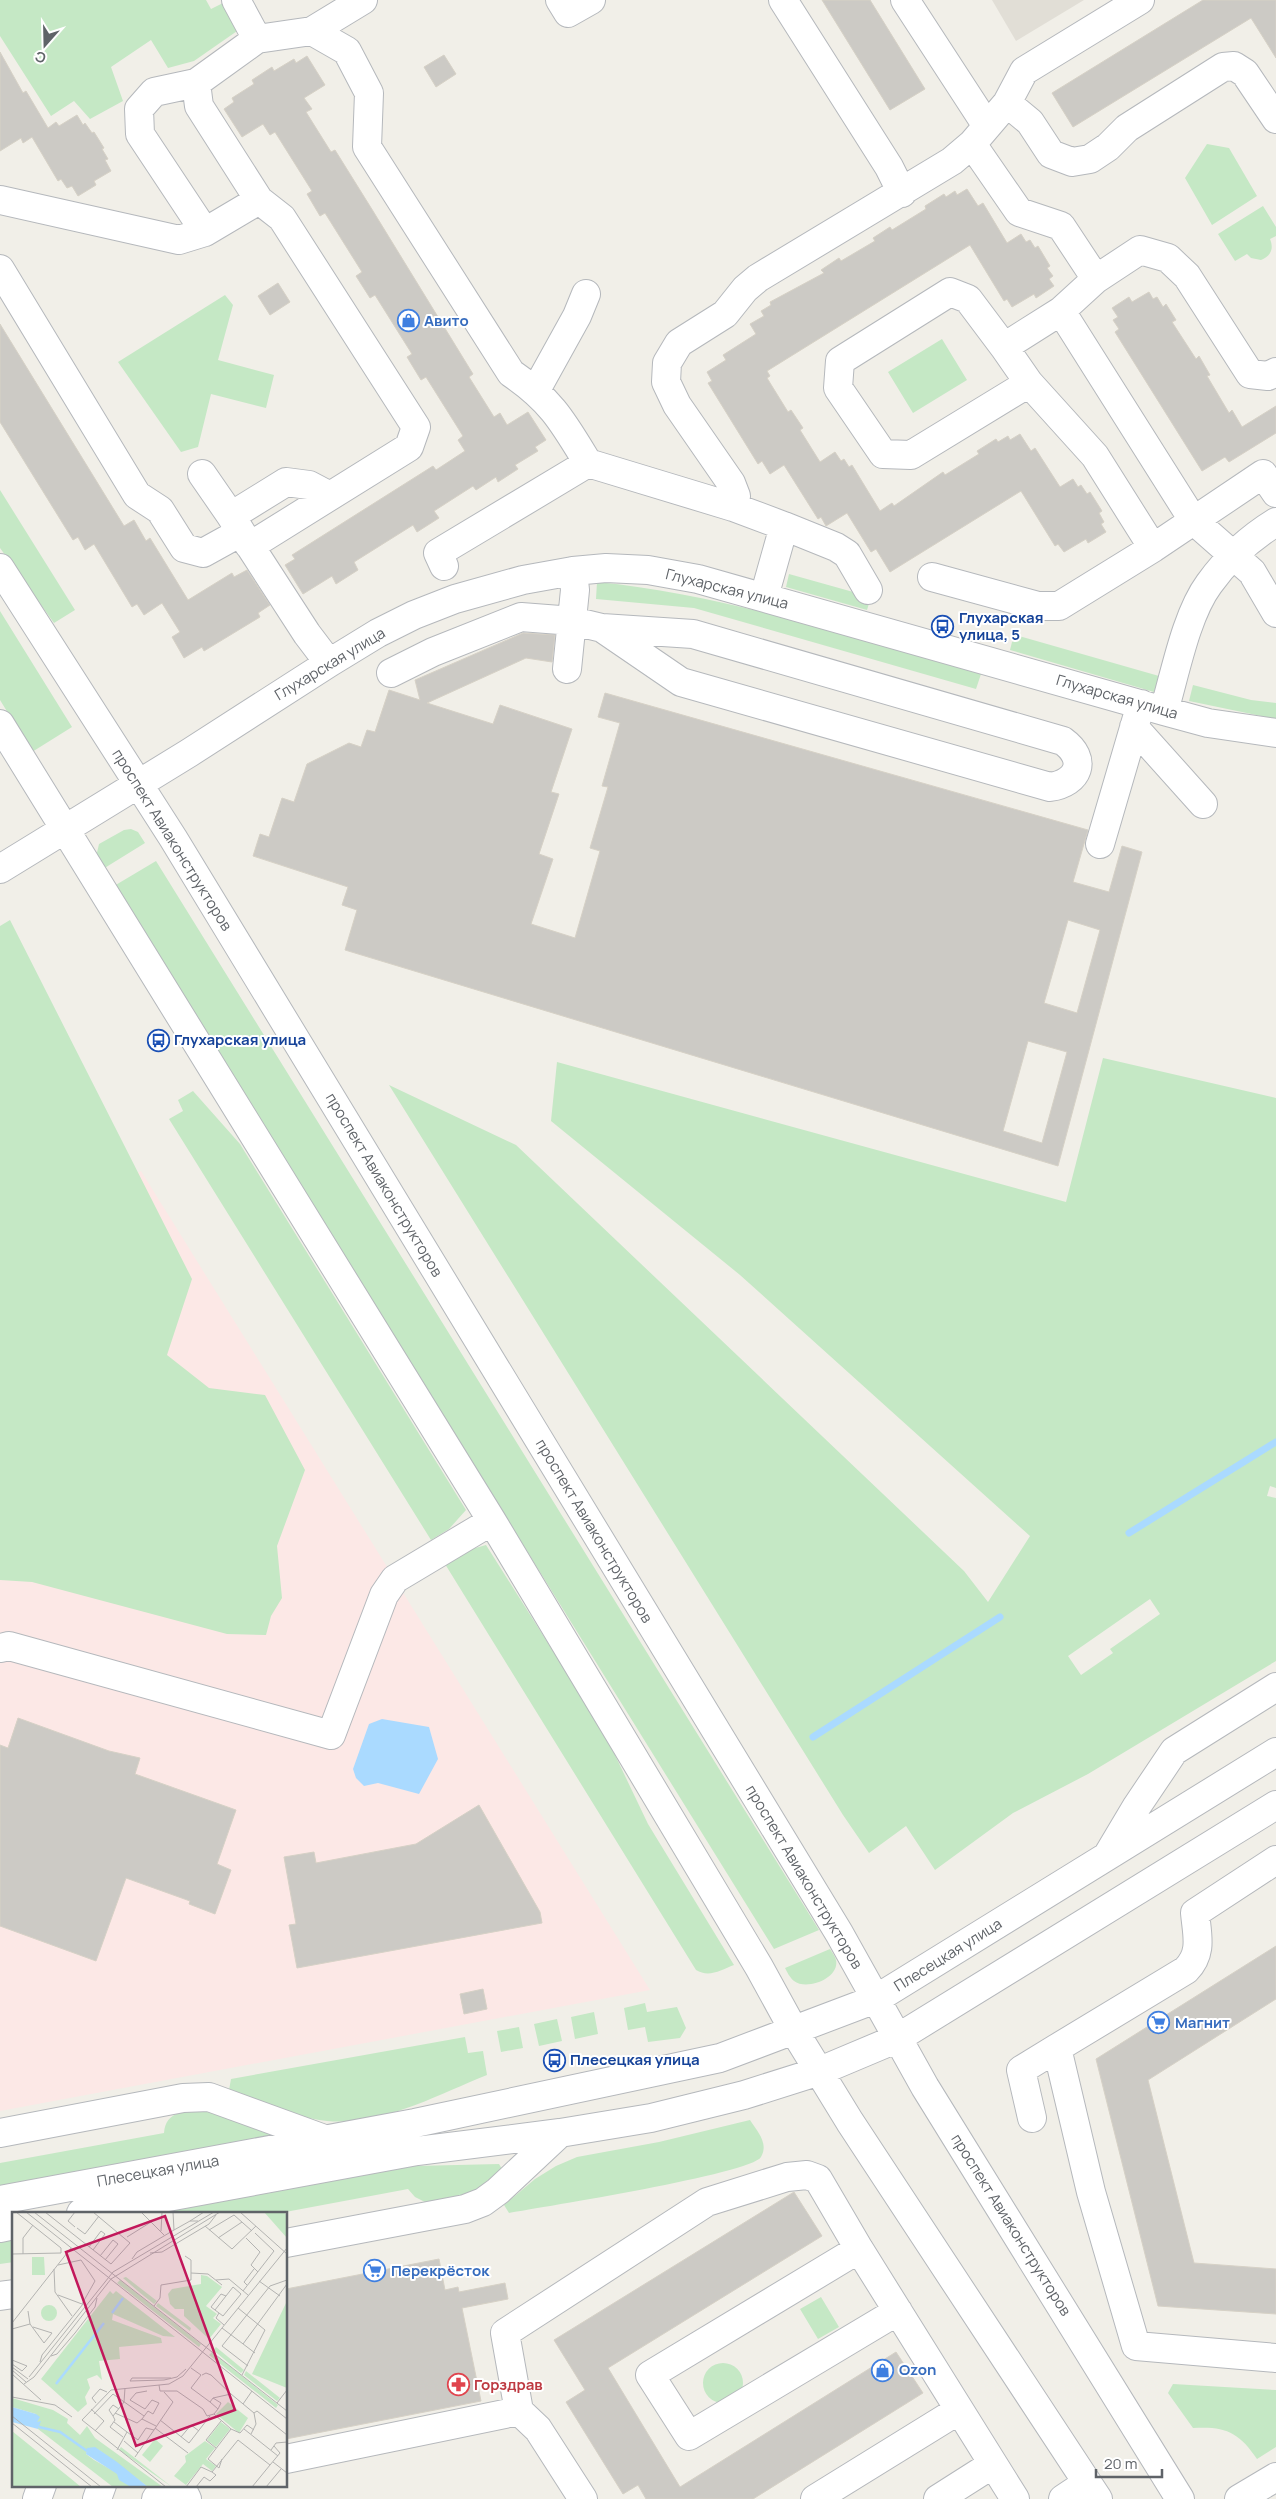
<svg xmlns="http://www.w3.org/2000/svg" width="1276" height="2499" font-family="Manrope,sans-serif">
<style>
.education{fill:#e1ded6}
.medical{fill:#fce8e6}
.green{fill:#c5e8c5;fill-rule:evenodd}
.water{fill:#aadaff}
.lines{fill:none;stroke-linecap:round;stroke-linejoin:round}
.stream{stroke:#aadaff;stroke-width:7}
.building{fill:#cccac5;stroke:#d6d1c6;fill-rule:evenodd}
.minor-casing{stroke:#b5b8bc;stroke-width:30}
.minor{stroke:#fff;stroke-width:28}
.labels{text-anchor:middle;stroke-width:4;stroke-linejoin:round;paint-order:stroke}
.shop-label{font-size:15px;font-weight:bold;fill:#366cbe;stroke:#fff;text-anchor:start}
.street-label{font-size:15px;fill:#5f6368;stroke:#fff}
.transit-label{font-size:15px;font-weight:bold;fill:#164399;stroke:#fff;text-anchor:start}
.health-label{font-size:15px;font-weight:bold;fill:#be3a42;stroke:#fff;text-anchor:start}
.inset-river{fill:none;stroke:#aadaff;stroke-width:2.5}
.inset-road{fill:none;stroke:#b3b3b1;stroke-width:1}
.view{fill:#c2185b;fill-opacity:0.15;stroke:#c2185b;stroke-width:2.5}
.inset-edge{fill:none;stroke:#5f6368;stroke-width:2.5}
</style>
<rect width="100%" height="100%" fill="#f1efe8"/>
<path class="education" d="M992,0H1084L1016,41Z"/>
<path class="medical" d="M141,1171L650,1990L0,2111V1250Z"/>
<path class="green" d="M0,0H206L211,9L225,2L240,29L194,61L168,68L151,40L111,67L123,101L90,119L74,101L51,116L0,36Z
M1207,144L1229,148L1257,196L1212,225L1185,178Z
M1263,206L1276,227V236L1270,239C1274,249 1271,256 1261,260L1251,258L1247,254L1235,261L1218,234Z
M225,295L233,305L218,360L274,375L266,408L211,394L198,447L181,452L118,362Z
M942,339L967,380L913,413L888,372Z
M0,490L75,610L54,623L0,548Z
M789,574L871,597L867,610L786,587Z
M597,582C728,595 854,638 981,674L976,689L694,608L596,599Z
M0,611L72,727L32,752L0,700Z
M1019,636L1159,676L1154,692L1010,650L1012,642Z
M1193,685L1251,700L1276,703V719L1189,701Z
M131,829L138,832L145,843L103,869L96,857L99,844L124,830Z
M156,861L819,1930L774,1949L114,886Z
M10,920L192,1279L167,1355L209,1388L265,1395L305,1470L277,1546L282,1598L271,1616L266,1635L227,1634L32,1582L0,1580V926Z
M1103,1058L1276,1098V1488L1270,1486L1267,1496L1276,1498V1661L1088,1774L1013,1813L935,1870L906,1826L869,1853L843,1815L389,1085L516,1145L964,1571L988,1602L1030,1536L740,1275L551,1121L557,1062L1066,1202ZM1150,1599L1160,1614L1110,1649L1113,1653L1081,1675L1068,1656Z
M193,1091L240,1144L466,1510L449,1529L431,1540L169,1119L183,1111L178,1100Z
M486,1545L604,1732L648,1824L734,1965C721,1970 709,1978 696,1970L445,1564L465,1551Z
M830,1949C832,1952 835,1956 836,1960C840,1978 807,1991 794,1981C790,1978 787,1972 785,1968Z
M645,2003L647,2012L677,2007L686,2028L680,2038L648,2042L645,2027L628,2030L624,2008Z
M594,2012L598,2034L575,2039L571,2017Z
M557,2019L562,2041L539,2046L534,2024Z
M519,2027L523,2048L501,2052L497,2031Z
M465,2037L468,2053L483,2051L487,2075C437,2095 382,2126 327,2121C294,2118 260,2101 229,2090L231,2079Z
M203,2110L226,2114L273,2135L0,2187V2163L164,2133C166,2110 185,2112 203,2110Z
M750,2120C757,2131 769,2143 761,2157C751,2174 542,2207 509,2213L504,2205L535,2179L556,2166L577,2157L659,2142Z
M499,2164L502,2169L501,2171L478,2189L461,2195L425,2202L415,2197L408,2189L280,2213H157L415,2166Z
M14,2239V2262L0,2264V2241Z
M821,2297L839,2327L818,2339L800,2309Z
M703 2383a20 20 0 1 1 40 0a20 20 0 1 1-40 0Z
M1173,2384L1276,2390V2447L1257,2459C1239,2432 1225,2426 1193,2428L1168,2393Z"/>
<path class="water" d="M382,1719L429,1727L438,1759L419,1794L378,1783L364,1786L356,1778L353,1769L369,1724Z"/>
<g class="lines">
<path class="stream" d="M1129,1533L1276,1442
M813,1737L1000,1617"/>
</g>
<path class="building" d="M822,0H870L925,89L890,110Z
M1203,0H1276V58L1251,18L1073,127L1052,93Z
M0,52L23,93L26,91L48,128L56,122L59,126L77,115L83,125L85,123L92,133L94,132L104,148L102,149L108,159L105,160L111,171L94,181L96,185L78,196L72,186L67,188L61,179L58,181L32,137L23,143L21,138L0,151Z
M444,55L456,74L436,87L424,67Z
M307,56L325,85L304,98L312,109L306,112L331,152L335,150L373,211L473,374L469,377L494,417L500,413L507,425L528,412L546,440L535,447L538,451L515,465L518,469L498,482L496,477L476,490L473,486L434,511L439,518L417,532L413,525L354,562L358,570L336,584L332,576L303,594L285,565L295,559L292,555L433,466L436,470L465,451L458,440L463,436L426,377L421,380L407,357L412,354L375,295L370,298L356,276L362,272L325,213L320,216L307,194L312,191L275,132L270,135L263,124L242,137L224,109L234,102L232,98L254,84L252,80L272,67L274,71L294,59L296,63Z
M967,189L978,206L983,203L1007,243L1021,234L1026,242L1030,240L1035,248L1038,246L1050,266L1047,268L1053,276L1049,279L1054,286L1036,298L1034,294L1012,307L1007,299L1004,301L970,245L767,371L770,376L767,378L788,412L791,410L803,428L800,430L820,462L835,452L841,461L844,459L849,467L852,465L880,511L892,503L894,506L943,472L945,475L979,454L977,451L996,439L998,442L1008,436L1010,440L1020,434L1031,451L1035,448L1060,487L1073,479L1078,487L1081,485L1087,494L1090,492L1102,511L1099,513L1104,522L1101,524L1106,532L1088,543L1086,539L1064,552L1058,544L1055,546L1021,491L890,572L876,549L871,552L847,513L826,526L821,517L818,519L784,465L770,474L762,461L758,464L708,383L712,381L707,372L726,360L723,355L756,334L750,324L764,316L761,311L771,305L770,302L824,273L821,270L839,258L841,261L875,241L873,238L890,227L892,230L926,209L925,206L944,194L946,197L955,191L957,195Z
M278,283L290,302L270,315L258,296Z
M1149,292L1153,299L1157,297L1163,307L1166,304L1176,320L1172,322L1196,359L1199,356L1210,375L1207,376L1229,413L1232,410L1242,427L1276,406V433L1229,462L1225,457L1202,471L1115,332L1119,329L1113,320L1118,317L1112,308L1129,297L1132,302Z
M0,324L124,526L134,520L146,541L150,538L188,600L232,573L234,577L247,570L270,605L258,613L260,617L204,651L202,647L184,658L172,637L180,632L162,603L144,615L137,604L132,607L94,544L85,550L78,537L73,540L0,422Z
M523,633L555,635L552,662L526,658L427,703L493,724L500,705L572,729L551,792L559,794L539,854L553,859L531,924L575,938L600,851L590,848L608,787L602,786L620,723L598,717L605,693L1088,830L1073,882L1109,892L1122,846L1142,852L1058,1166L345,950L357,910L342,905L348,887L253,856L260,834L269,837L282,798L294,802L307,764L349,743L361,747L367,730L375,732L389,690L420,700L415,680ZM1068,920L1100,930L1077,1013L1044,1003ZM1028,1041L1067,1052L1042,1143L1003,1131Z
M18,1718L109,1751L140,1758L135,1774L236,1810L217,1864L231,1870L215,1914L189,1904L190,1901L126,1878L96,1961L0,1926V1745L8,1748Z
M479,1805L540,1912L542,1923L297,1968L289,1925L296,1924L284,1857L314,1852L316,1863L416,1844Z
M1276,1946V1999L1148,2080L1194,2263L1276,2269V2314L1158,2306L1096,2059Z
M483,1989L487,2009L464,2014L460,1994Z
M794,2192L822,2236L608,2368L680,2487L896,2352L923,2393L753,2499H646L638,2485L623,2494L566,2402L585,2390L554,2340Z
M439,2259L445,2290L458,2287L459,2292L505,2283L508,2299L462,2308L481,2401L286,2439V2289Z"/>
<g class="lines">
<defs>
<path id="minor" d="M236,0L257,39L312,31L347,51L369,93L367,147L511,373C552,401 563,422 588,463L733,507L784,526L764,597
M560,0L568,13L591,0
M783,0L889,167L902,193
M905,0L987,126
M312,31L363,0
M196,83L154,92L139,109L140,134L205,232
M1007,103L1024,71L1140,0
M972,144L1019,212L1061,226L1096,279L1061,311L1004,347L968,299L950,292L840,361L838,388L883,454L911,455L1029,383
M0,200L179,240L205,232L259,200L199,106L196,83L257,39
M259,200L282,218L416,427L409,447L250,546L307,634L329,663
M0,269L137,495L160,510L184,548L203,553L241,532
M1096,279L1140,250L1168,258L1187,276L1250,374L1268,376L1276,372
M1061,311L1193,520L1252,572L1276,613
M536,390L577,316L586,294
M202,474L231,516
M733,507L736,496L731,483L677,405L666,382L667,363L679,343L725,314L745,289L758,278L952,161L972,144L1007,103L1030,122L1051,154L1072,162L1090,159L1108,147L1127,128L1223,67L1234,66L1245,73L1276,119
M784,526L836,547L847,554L868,590
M249,545L231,516L286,482L309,485L328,495
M1153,548L1263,474L1276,493
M444,566L438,553L588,463
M0,568L173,838L839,1933L925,2087L1180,2499
M932,577L1038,606H1059L1153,548L1095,456L1029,383L1004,347
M567,669L575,590L573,571
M391,673L433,652L521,617L573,621L602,628L693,634L1063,741C1088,759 1079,783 1050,787L681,682L602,628
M1164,711C1175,674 1186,615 1209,584C1227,559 1250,538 1276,522
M0,724L492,1521L759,1967L793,2029L850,2122L1098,2499
M1134,727L1203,804
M1100,844L1141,704
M0,869L189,753L329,663L378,633L414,615L455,599L523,580L573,571L606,568L648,570L698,579L1164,711L1208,723L1276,733
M0,1648L9,1646L331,1735L384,1595L395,1579L492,1521
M1109,1853L1137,1806L1174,1751L1276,1687
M1276,1860L1195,1913C1197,1935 1203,1953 1186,1970L1057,2048L1091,2192L1136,2346L1276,2358
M1032,2118L1021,2070L1057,2048
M0,2133L183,2098L209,2097L327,2140
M0,2200L415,2123L720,2058L876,1999L1276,1752
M81,2213L417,2151L560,2133L651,2118L744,2095L820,2071L896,2039L1276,1805
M0,2228L14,2225
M286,2243L465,2209L483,2202L498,2191L560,2133
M859,2249L650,2375L689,2436L898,2311
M0,2296L14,2294
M286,2459L519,2411
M180,2485L187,2499
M37,2499L42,2485
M97,2499L102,2485
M156,2499L167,2485
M583,2499L538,2429L519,2411L505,2333L707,2202L787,2177L807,2175L818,2179L859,2249L1015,2499
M815,2499L959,2410
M938,2499L993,2464
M1063,2499L1087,2483
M1239,2499L1276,2477"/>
</defs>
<use href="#minor" class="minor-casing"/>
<use href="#minor" class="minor"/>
</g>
<defs>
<symbol id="shop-ring" viewBox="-11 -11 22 22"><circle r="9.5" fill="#fff" stroke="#3f7fe0" stroke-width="1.5"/><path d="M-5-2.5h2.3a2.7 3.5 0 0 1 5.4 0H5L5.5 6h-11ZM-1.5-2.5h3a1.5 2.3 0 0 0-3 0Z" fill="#3f7fe0"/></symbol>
<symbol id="bus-ring" viewBox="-11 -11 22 22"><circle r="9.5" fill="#fff" stroke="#1a4fb4" stroke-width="1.5"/><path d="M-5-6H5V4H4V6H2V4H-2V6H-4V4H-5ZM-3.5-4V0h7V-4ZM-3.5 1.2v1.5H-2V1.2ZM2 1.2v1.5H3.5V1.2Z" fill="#1a4fb4"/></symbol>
<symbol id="supermarket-ring" viewBox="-11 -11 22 22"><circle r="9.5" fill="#fff" stroke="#3f7fe0" stroke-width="1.5"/><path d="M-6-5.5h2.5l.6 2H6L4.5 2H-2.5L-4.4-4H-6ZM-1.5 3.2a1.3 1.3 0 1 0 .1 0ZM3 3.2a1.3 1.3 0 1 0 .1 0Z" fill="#3f7fe0"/></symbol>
<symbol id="pharmacy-ring" viewBox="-11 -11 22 22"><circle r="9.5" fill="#fff" stroke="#e0444e" stroke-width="1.5"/><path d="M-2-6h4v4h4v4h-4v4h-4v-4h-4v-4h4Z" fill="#e0444e"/></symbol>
</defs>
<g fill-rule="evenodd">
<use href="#shop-ring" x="396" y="308" width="25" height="25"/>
<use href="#bus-ring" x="930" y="614" width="25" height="25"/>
<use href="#bus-ring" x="146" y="1028" width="25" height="25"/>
<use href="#supermarket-ring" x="1146" y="2010" width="25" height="25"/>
<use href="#bus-ring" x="542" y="2048" width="25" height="25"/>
<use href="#supermarket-ring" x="362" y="2258" width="25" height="25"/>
<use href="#shop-ring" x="870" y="2358" width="25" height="25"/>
<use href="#pharmacy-ring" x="446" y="2372" width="25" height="25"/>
</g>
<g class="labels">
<g class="shop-label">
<text x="424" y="326">Авито</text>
<text x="1175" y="2028">Магнит</text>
<text x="391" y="2276">Перекрёсток</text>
<text x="899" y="2375">Ozon</text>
</g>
<g class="street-label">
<text transform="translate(727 589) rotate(14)" y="5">Глухарская улица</text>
<text transform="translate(330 664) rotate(-31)" y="5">Глухарская улица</text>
<text transform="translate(1117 697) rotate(16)" y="5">Глухарская улица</text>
<text transform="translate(172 840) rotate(58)" y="5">проспект Авиаконструкторов</text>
<text transform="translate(384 1185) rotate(59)" y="5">проспект Авиаконструкторов</text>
<text transform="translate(594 1531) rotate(59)" y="5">проспект Авиаконструкторов</text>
<text transform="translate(804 1877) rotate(59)" y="5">проспект Авиаконструкторов</text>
<text transform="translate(948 1955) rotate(-32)" y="5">Плесецкая улица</text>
<text transform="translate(158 2171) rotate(-10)" y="5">Плесецкая улица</text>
<text transform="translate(1011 2225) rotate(58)" y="5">проспект Авиаконструкторов</text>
</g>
<g class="transit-label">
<text x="959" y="623">Глухарская<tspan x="959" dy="17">улица, 5</tspan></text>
<text x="174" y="1045">Глухарская улица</text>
<text x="570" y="2065">Плесецкая улица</text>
</g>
<g class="health-label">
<text x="474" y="2390">Горздрав</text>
</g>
</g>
<g transform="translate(12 2212)">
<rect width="275" height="275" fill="#f1efe8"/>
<path d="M252,0H271L275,3V26ZM20,45H32L33,63H20ZM189,63L195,64L210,75L194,94L205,102L201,106L209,112L197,127L172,104V97H163L158,92L156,82L160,77L189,72ZM114,65L145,89L142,92L127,80L111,66ZM108,68L189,132L187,135L105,71ZM98,79L101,82L104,79L163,125L151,124L101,102L100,108L149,126L150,131L107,135L108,147L87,149L90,168L85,163L75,167L78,176L73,185L75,192L66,200L29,167ZM275,89V176L240,162ZM146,91L179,116L178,119L144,94ZM29 101a8 8 0 1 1 16 0a8 8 0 1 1-16 0ZM204,135L232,158L229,161L201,138ZM200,140L266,193L264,196L197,143ZM234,159L268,186L265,189L232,163ZM0,186L41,198L56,207L55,211L68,223L75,214L83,226L151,275H136L87,238L76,237L74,242L82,248L105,261L119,275H101L26,217L24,202L0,195ZM216,190L236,206L227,221L204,202ZM209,210L218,217L204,235L195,228ZM0,219L63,270L69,275H0ZM143,227L151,234L138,250L130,243ZM193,229L203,236L194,247L204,254L200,259L191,252L174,273L162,264L174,250L173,244ZM109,235L160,275L107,238Z" fill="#c5e8c5"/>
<path d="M0,195L24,202L28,205L25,210L29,209L26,217L0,210ZM83,235L105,250L136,275H119L107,268L105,262L74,242L75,236Z" fill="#aadaff"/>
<path class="inset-river" d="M100,101L111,86M44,172L92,111M27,215L48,220L75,239"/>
<path class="inset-road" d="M4,0L49,36V41M14,0L275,207M22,0L275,199M33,0L99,52L118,31L81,0M63,0L56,9L63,15M129,0L152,23M161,0L162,18M228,0L275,42M178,9L192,0M193,14L220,37L244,14M65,16L73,22L87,4M197,18L222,3L240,19M149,19L150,0M115,25L139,10M206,26L230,10M234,26L248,40L239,53L246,60M77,35L89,19L93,22L81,38M138,41L150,40L197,12L204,3M0,42L49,41M11,42V26L21,13M88,44L101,28L106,32L93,48M120,47L125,40L162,18L178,9H186M46,53L69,48L83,69L70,92L46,83M42,57L43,80L60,104M179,61L196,62L210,73M204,68L217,67L236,83M247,69L268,84M235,73L232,70L242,57M231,79L262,39L243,21M214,84L209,82L199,95L211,104L229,82L221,75M142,94L148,86L149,73L179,68V48L173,44M226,96L253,118L230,163M203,98L221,75M207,101L204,106L212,113M0,111L59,36M18,112L32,131L40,121L21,115M210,116L243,141M0,117L18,112L16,99M231,132L275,72M39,144L45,142L63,121L83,95L85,86M0,148L15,154L10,159L0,152M28,150L30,143L71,92M236,154L210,134L258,74L275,68M0,155L16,167M179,156L189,163L179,176L198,190M0,158L14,170M0,162L29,188M190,163L194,161L199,163L219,182M17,165L101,60L202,0M159,166H120L118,169L152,168L165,165L174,157M12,172L22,165L99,67L208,0M147,173L148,179H165L191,197L195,204L202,202L219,217L196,247L207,256L210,247M0,185L43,193L60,205M201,186L209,191L206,197M84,191L80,186L88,177L95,180M265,191L275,178M231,192L240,179M79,197L92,209L83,219M133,197L140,188L147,191L141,202L136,199L130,207L144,214M133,197L118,188L124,181L135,179M103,201L125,211L130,207M242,201L245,199L275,223M82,202L101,182L132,204M202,202L206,197L198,190L201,186L219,182L242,201L244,212L239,222M0,204L89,275M101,204L97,198L101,193L107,197M148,208L177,231L198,204M102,210L115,220M0,211L80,275M143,216L176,241M219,217L228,221L235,213L242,218M232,217L266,244M111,225L98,215L103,208L101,204L112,190L113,176M169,225L179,213L187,219M112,229L126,241M204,236L194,228L209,209M105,238L115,220L126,228L134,216L142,218L161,190L152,180M259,238L264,231L275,230M123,245L142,218M261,250L275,261M154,275L70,208L99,178L157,172L171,164L275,36M174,275L189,255L200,260M184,275L192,265L198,269L204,263L200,260L226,228L258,253L268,241L262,234M240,275L258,253M254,275L269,257"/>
<path class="view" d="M153,4L223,198L124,234L54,40Z"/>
<rect width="275" height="275" class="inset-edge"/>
</g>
<g transform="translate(45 45) rotate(200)" stroke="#ffffff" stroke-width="4" paint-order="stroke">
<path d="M0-4L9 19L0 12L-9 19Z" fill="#5f6368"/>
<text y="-8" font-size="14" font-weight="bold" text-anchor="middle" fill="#5f6368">С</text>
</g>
<path d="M1096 2469v8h66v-8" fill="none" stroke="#5f6368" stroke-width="2.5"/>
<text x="1104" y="2469" font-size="15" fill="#5f6368" stroke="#ffffff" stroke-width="4" paint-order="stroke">20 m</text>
</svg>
